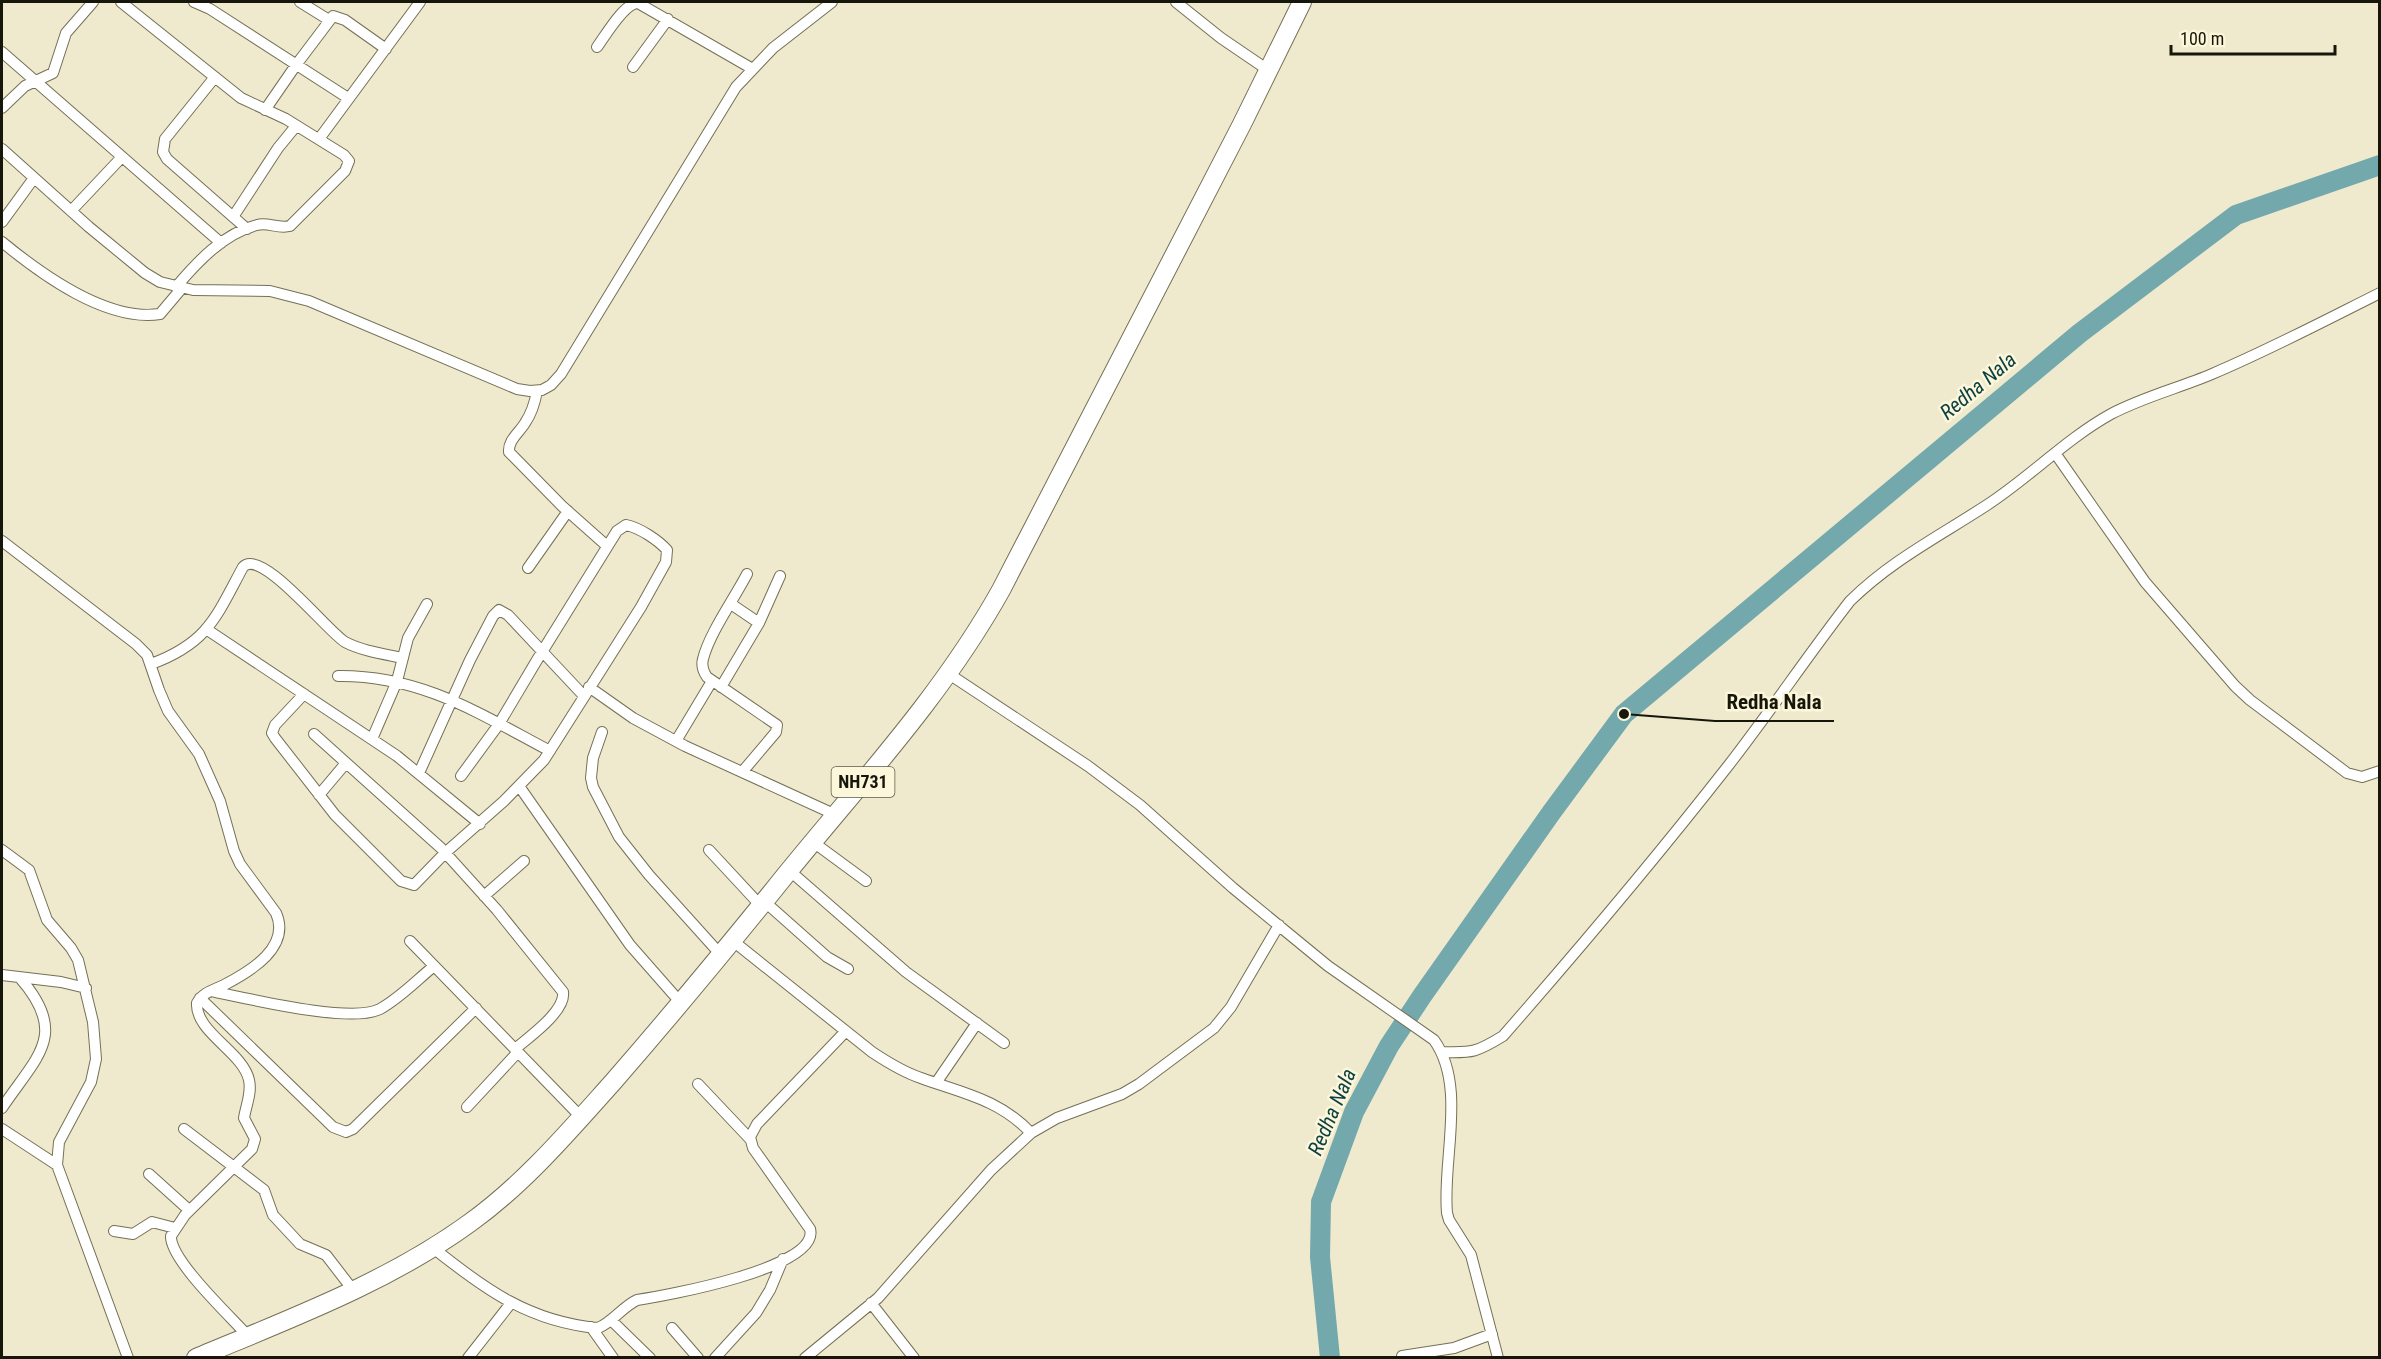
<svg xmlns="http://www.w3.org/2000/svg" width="2381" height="1359" font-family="'Roboto Condensed',sans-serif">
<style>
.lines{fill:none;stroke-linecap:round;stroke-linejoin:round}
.river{stroke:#73a8ac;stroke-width:20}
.street-casing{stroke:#747056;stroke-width:12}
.highway-casing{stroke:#747056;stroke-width:20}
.street{stroke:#fff;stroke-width:10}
.highway{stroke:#fff;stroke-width:18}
.labels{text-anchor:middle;stroke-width:5;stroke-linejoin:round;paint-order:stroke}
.shield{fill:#fcf7da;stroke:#5c5a49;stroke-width:1.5}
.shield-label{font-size:18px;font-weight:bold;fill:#17160b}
.water-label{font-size:21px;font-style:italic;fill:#0c3f42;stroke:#fcf7da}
.leader{fill:none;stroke:#17160b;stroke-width:2}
.callout-dot{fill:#17160b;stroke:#fcf7da;stroke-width:2}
.callout-label{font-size:21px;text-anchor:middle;font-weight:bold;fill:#17160b;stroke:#fcf7da;stroke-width:5;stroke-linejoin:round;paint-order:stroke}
</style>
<rect width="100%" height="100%" fill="#efeacd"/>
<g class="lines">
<path class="river" d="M1330,1358L1320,1257L1321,1202L1354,1112L1389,1046L1422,996L1551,813L1624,714L2080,333L2236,215L2380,165"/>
<defs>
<path id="street" d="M121,2L241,98L286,119L344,155L349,161L345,171L290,226C278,229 268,222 257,225C224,233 197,262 176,287
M194,2L210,9L348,98
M300,2L329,20
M1176,2L1221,38L1268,70
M597,47C606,35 624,3 638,3L751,68
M2,52L221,243
M633,67L668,19
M215,77L165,139L163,152L167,159L247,229
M2,108L25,86L53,73L66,33L93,2
M265,110L296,65L333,16L345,20L386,49
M319,139L420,2
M2,149L89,227L145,273L160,282L193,290L270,291L309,301L517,389L530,391L542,390L551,385L561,374L736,87L773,48L832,2
M71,211L121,158
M233,217L278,148L296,126
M2,222L34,178
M2,242C41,274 106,322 160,314L182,288
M537,391C535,402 532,413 525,423C519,433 508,440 509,452L562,506L607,546
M2055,453L2145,582L2235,686L2250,700L2347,773L2362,777L2380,771
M2,541L136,644L147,655L159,690L168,711L199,754L220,801L234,851L240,864L276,913C291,947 251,971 224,985C214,990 203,992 197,1003C195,1032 243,1052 249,1080C252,1093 246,1105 244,1118L255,1139L252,1149L185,1215L171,1236C170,1260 230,1316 248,1336
M528,568L568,511
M731,604L759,623
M206,629L397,756L480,824
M151,664C208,643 216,617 243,567C261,547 327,631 345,642C362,651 384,654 403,658
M949,674L1088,766L1140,805L1233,888L1328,966L1434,1040C1467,1086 1442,1160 1447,1213L1449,1220L1471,1255L1498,1358
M338,676C421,675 480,714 550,751
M589,687L633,718L685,746L836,815
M721,687L759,623L780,576
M304,694L275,725L272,733L275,738L335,815L401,881L414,885L445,853L504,801L544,760L641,607L666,562L667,550C658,540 640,528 626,525L617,531L537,660L499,724L461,776
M602,732L593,758L591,778L593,787L619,837L649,875L721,955
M314,734L441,848L497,910L563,992C566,1011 529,1037 515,1049
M372,739L397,681L408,638L427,604
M676,741L712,681
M743,771L776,732L777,725L707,677C703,671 701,666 703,659C709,634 734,599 747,574
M419,773L470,660L493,616L499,610L508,615L584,696
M519,786L630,945L681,1003
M319,795L346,763
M813,842L866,881
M2,850L29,870L47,920L71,948L78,960L93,1022L96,1059L91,1082L59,1142L57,1165L128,1358
M709,850L761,906
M790,871L906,972L1004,1043
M484,896L524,861
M765,902L827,957L848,969
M410,941L581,1117
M733,941L872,1052C887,1062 903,1072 921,1078C962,1093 999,1099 1031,1133
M2,975L61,982L86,988
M211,991C246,998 351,1024 380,1009C400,998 417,980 434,966
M200,998L333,1127L346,1132L353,1129L476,1008
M1443,1052C1473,1053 1477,1052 1503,1036C1580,948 1656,858 1728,766C1770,712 1808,655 1850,601C1892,560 1938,537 1987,505C2030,477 2066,439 2111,414C2143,397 2179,388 2212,374C2269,350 2324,321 2380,293
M936,1083L977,1023
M698,1084L750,1139
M467,1107L518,1052
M2,1108C36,1057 70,1035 20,978
M2,1129L57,1165
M184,1129L264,1190L273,1215L300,1244L326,1255L353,1290
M149,1174L189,1210
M114,1231L133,1234L152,1222L175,1228
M432,1247C483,1288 529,1322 598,1328C613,1322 622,1307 637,1300C664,1296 821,1268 810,1229L753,1148L750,1137L757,1124L846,1031
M871,1303L914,1358
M611,1320L650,1358
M591,1327L613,1358
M672,1328L698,1358
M1402,1356L1454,1348L1492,1334
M468,1358L511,1303
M715,1358L756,1313L770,1290L783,1259
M805,1358L878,1298L991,1170L1031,1133L1057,1118L1122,1094L1139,1084L1214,1028L1231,1007L1279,925"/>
<path id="highway" d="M196,1358C289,1319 389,1282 471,1222C525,1183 569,1131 613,1082C673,1013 731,943 788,872C863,780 943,694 1001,590L1242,124L1302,2"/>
</defs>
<use href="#street" class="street-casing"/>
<use href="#highway" class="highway-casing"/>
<use href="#street" class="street"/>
<use href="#highway" class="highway"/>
</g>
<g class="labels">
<rect class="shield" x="831.5" y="767" width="63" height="30" rx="4.5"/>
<g class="shield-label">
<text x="863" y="788">NH731</text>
</g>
<g class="water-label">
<text transform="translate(1978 386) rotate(-40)" y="7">Redha Nala</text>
<text transform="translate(1332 1112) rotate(-67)" y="7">Redha Nala</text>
</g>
</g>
<path class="leader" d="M1624 714L1715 721H1834"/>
<circle class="callout-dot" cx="1624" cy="714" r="6"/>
<g class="callout-label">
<text x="1774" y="709">Redha Nala</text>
</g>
<rect width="2381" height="1359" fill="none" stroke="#17160b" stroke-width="6"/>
<path d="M2171 45v9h164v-9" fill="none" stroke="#17160b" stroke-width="3"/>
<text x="2180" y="45" font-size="18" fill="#17160b" stroke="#fcf7da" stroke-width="4.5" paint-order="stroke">100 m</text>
</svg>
